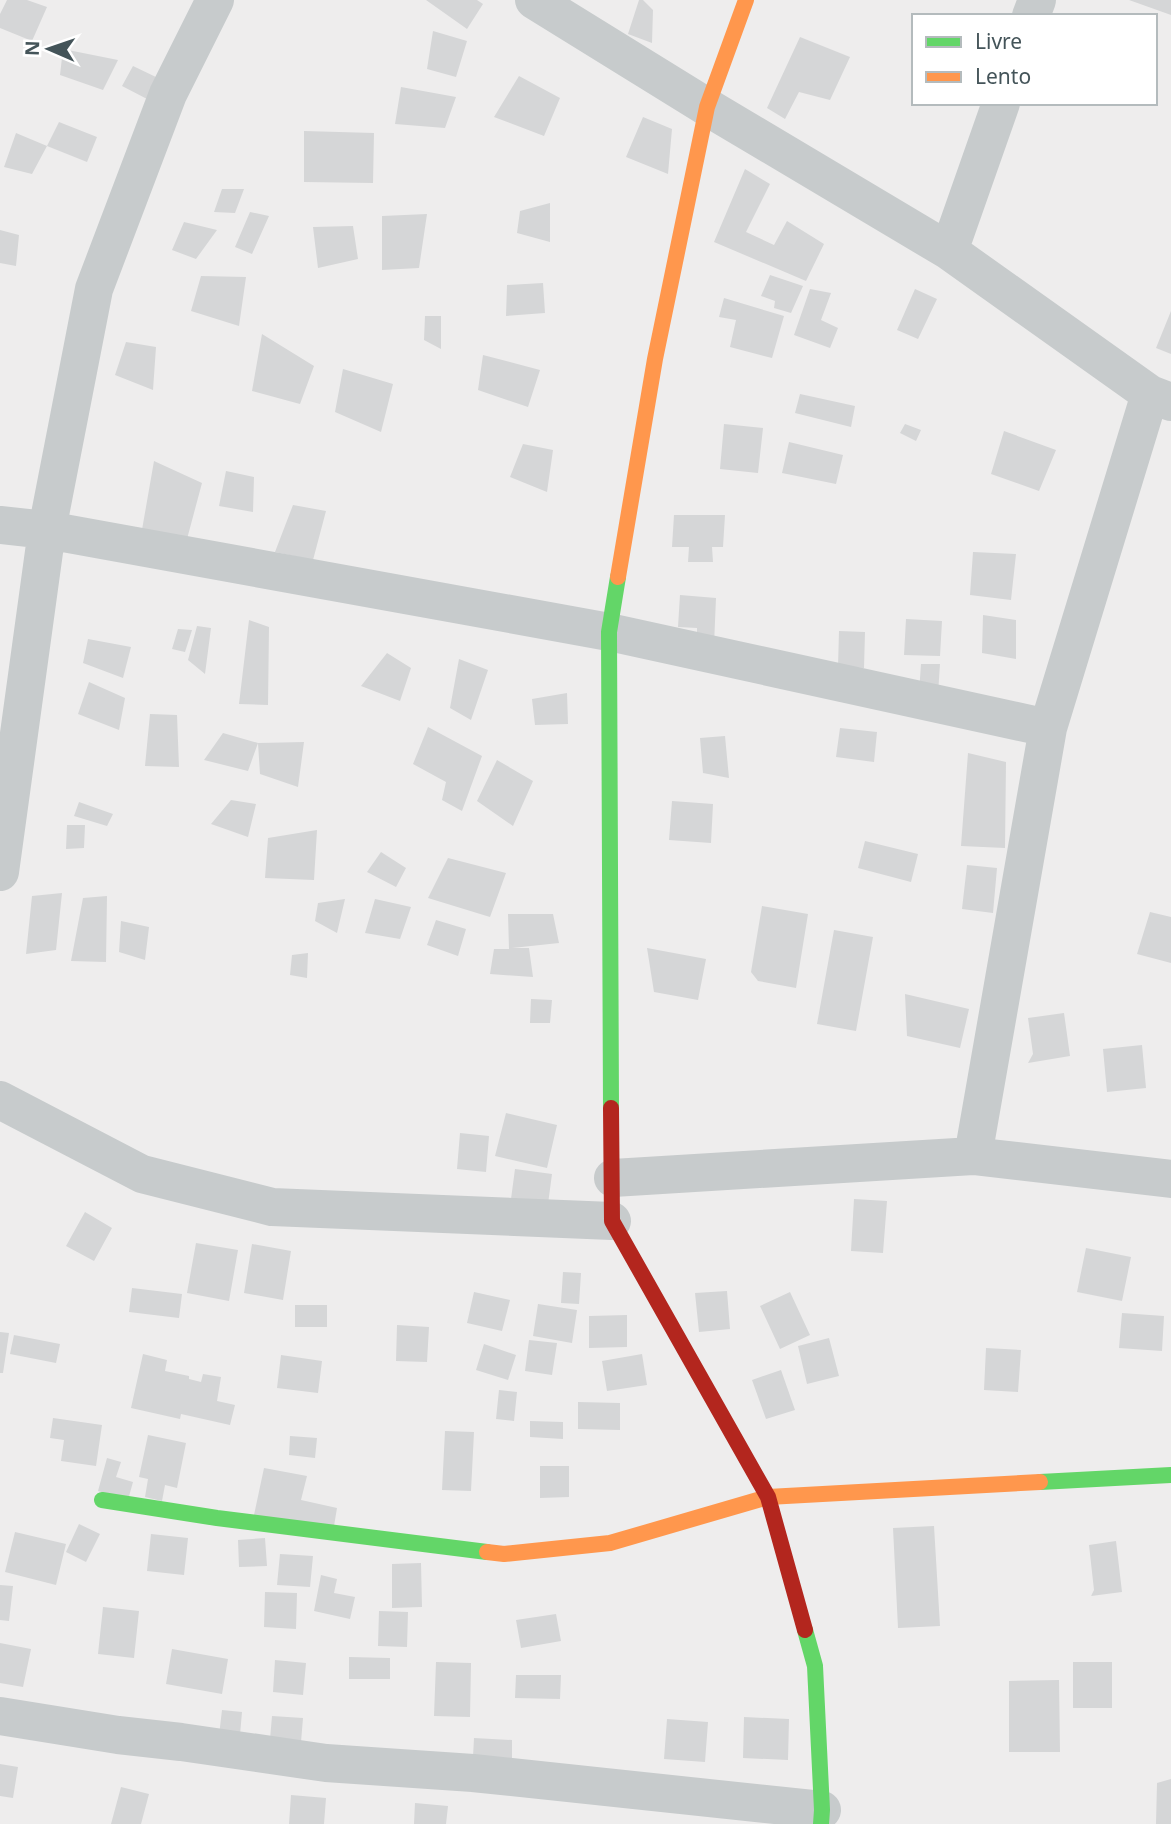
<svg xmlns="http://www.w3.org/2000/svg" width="1171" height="1824" font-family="'Noto Sans',sans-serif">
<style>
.building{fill:#d5d6d7}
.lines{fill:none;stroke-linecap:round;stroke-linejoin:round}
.street{stroke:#c7cbcc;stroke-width:38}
.fast{stroke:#63d668;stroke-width:16}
.slow{stroke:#ff974d;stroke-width:16}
.jam{stroke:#b3261e;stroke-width:16}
</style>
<rect width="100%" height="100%" fill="#eeeded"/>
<path class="building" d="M7,0H27L47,7L32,41L0,28V14Z
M426,0H477L483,4L467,29Z
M639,0H643L653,10L652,43L628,34Z
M1129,0H1171V15Z
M433,31L467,41L456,77L427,69Z
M800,37L850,57L830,100L799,92L785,119L767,108Z
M63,49L118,60L103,90L60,75Z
M133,66L158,78L149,100L122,86Z
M519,76L560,98L544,136L494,117Z
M401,87L456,97L445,128L395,124Z
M643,117L672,129L668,174L626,157Z
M59,122L97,137L87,162L47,146Z
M304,131L374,133L373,183L304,182Z
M16,133L47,146L32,174L4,167Z
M745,169L770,184L746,232L774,245L787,221L824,244L806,281L714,242Z
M222,189H244L235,213L214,212Z
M550,203V242L517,233L520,211Z
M250,212L269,216L252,254L235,247Z
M427,214L419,268L382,270V216Z
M184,222L217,230L196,259L172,250Z
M353,226L358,259L318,268L313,227Z
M0,230L19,235L16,266L0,263Z
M770,275L803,286L791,313L774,308L775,301L761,296Z
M201,276L246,277L239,326L191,311Z
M543,283L545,313L506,316L507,285Z
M810,289L831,293L821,320L838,328L830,348L794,335Z
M915,289L937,299L918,339L897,330Z
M724,298L784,316L772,358L730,347L736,320L719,317Z
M1171,311V354L1156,348Z
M425,316H441V349L424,340Z
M262,334L314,366L300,404L252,391Z
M126,342L156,347L153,390L115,375Z
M483,355L540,370L528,407L478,390Z
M343,369L393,384L381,432L335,412Z
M800,394L855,406L851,427L795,413Z
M724,424L763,428L758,473L720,469Z
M905,424L921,430L916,441L900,433Z
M1004,431L1056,450L1039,491L991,474Z
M789,442L843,455L836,484L782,473Z
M523,444L553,450L547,492L510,477Z
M154,461L202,483L183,554L139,547Z
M226,471L254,477L253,512L219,506Z
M293,505L326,511L313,560L275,552Z
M674,515H725L723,547H712L713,562H688L689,547H672Z
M973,552L1016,554L1011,600L970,595Z
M680,595L716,598L714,645H697V628L678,627Z
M983,615L1016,620V659L982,653Z
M906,619L942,621L940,656L904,655Z
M249,620L269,627L268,705L239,704Z
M197,626L211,628L205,674L188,660Z
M178,629L192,630L185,652L172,649Z
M839,631L865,632L864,668L838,667Z
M88,639L131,647L123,678L83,663Z
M387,653L411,668L400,701L361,686Z
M459,659L488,670L471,720L450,708Z
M921,664H940L938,694L919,693Z
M89,682L125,698L119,730L78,714Z
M567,693L568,724L535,725L532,699Z
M150,714L177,715L179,767L145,766Z
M428,727L482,756L462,811L442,800L446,782L413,764Z
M840,728L877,732L874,762L836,757Z
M223,733L258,743L248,771L204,760Z
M725,736L729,778L703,773L700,738Z
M304,742L298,787L260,774L258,743Z
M968,753L1006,762L1005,848L961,846Z
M497,760L533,781L513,826L477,801Z
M231,800L256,804L248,837L211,824Z
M672,801L713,804L711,843L669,840Z
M79,802L113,814L107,826L74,816Z
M67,825H85L84,848L66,849Z
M317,830L314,880L265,878L268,838Z
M865,841L918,854L911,882L858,868Z
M381,852L406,868L396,887L367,872Z
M448,858L506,873L490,917L428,898Z
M967,865L997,868L993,913L962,909Z
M62,893L56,950L26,954L32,896Z
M107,896L106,962L71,961L83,898Z
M345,899L337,933L315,921L318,903Z
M375,899L411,907L400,939L365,933Z
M762,906L808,914L796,988L758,981L751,972Z
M1150,912L1171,917V963L1137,954Z
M508,914H553L559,943L512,948H529L533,977L490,974L494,949H509Z
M436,920L466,929L458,956L427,945Z
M121,921L149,927L145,960L119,952Z
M834,930L873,937L856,1031L817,1024Z
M647,948L706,959L698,1000L654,992Z
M308,953L307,978L290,975L292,955Z
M905,994L969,1009L960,1048L907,1036Z
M531,999L552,1000L550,1023H530Z
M1064,1013L1070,1056L1028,1063L1033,1054L1028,1018Z
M1142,1045L1146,1088L1107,1092L1103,1049Z
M506,1113L557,1125L547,1168L495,1156Z
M460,1133L489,1136L486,1172L457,1169Z
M515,1169L552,1174L548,1204L511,1199Z
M854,1199L887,1201L883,1253L851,1251Z
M85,1212L112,1228L94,1261L66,1246Z
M196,1243L238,1250L229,1301L187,1293Z
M252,1244L291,1251L283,1300L244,1293Z
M1086,1248L1131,1257L1122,1301L1077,1292Z
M563,1272L581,1273L579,1304L561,1303Z
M132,1288L182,1294L179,1318L129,1312Z
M727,1291L730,1329L699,1332L695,1293Z
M474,1292L510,1300L502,1331L467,1323Z
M790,1292L810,1335L780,1349L760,1306Z
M538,1304L577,1310L572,1343L533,1336Z
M295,1305H327V1327H295Z
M1122,1313L1164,1316L1162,1351L1119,1348Z
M627,1315V1347L589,1348V1316Z
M397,1325L429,1327L427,1362L396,1361Z
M0,1332L9,1333L3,1373H0Z
M14,1335L60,1344L56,1363L10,1354Z
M829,1338L839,1376L807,1384L798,1346Z
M529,1340L557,1343L552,1375L525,1371Z
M484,1344L516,1355L508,1380L476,1370Z
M986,1348L1021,1350L1018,1392L984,1390Z
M143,1354L167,1360L165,1371L189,1376V1379L201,1382L203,1374L221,1377L217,1401L235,1405L230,1425L181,1414L180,1419L131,1408Z
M642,1354L647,1385L607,1391L602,1361Z
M281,1355L322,1361L318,1393L277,1388Z
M781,1370L795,1410L766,1419L752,1380Z
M499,1390L517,1392L514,1421L496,1419Z
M578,1402L620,1403V1430L578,1429Z
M53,1418L102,1425L96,1466L61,1461L64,1440L50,1438Z
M530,1421L563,1422V1439L530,1437Z
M445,1431L474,1432L471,1491L442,1490Z
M148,1435L186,1443L177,1488L165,1485L162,1501L145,1497L148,1479L139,1477Z
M290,1436L317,1438L315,1458L289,1455Z
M107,1458L121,1462L116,1477L133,1482L128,1500L98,1491Z
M540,1466H569V1497L540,1498Z
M264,1468L307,1476L301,1500L337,1508L333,1532L254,1515Z
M79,1524L100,1534L86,1562L66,1552Z
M934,1526L940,1626L898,1628L893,1528Z
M15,1532L66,1544L56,1585L5,1572Z
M151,1534L188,1538L184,1575L147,1571Z
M265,1538L267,1566L239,1567L238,1540Z
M1116,1541L1122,1592L1091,1596L1094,1590L1089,1545Z
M280,1554L313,1556L310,1587L277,1585Z
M421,1563L422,1607L392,1608V1564Z
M321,1575L337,1579L334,1593L355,1597L350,1619L314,1611Z
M0,1585L13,1586L9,1621L0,1620Z
M265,1592L297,1593L296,1629L264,1627Z
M103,1607L139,1611L134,1658L98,1654Z
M379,1611L408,1612L407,1647L378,1646Z
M556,1614L561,1641L521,1648L516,1620Z
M0,1643L31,1649L23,1687L0,1683Z
M172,1649L228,1659L222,1694L166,1684Z
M349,1657L390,1658V1679H349Z
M275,1660L306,1663L303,1695L273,1692Z
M436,1662L471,1663L470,1717L434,1716Z
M1073,1662H1112V1708H1073Z
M516,1675H561L560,1699L515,1698Z
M1059,1680L1060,1752H1009V1681Z
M222,1710L242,1712L239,1746L218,1744Z
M272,1716L303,1718L300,1754L269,1751Z
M744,1717L789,1719L788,1760L743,1758Z
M667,1719L708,1722L705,1762L664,1759Z
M474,1738L512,1740V1759L473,1757Z
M0,1764L18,1767L13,1798L0,1796Z
M1171,1779V1824H1156L1157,1783Z
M121,1787L149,1794L141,1824H111Z
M291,1795L326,1798L324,1824H289Z
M415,1803L448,1806L446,1824H414Z"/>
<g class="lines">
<path class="street" d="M534,0L707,107L949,251L1150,394L1171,402
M1031,16L1037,0
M949,251L1001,103
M0,525L47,530L609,632L1048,728
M0,872L47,530L94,289L168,94L215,0
M0,1100L142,1174L272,1207L612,1221
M973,1156L1048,728L1150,394
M613,1178L973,1156L1171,1179
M0,1716L118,1735L181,1742L326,1763L473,1773L822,1810"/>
<path class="fast" d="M611,1108L609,632L618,577
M1040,1482L1171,1475
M102,1500L217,1518L487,1552
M805,1630L815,1666L822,1810L821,1824"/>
<path class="slow" d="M618,577L655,359L707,107L746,0
M487,1552L504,1554L610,1543L768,1497L1040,1482"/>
<path class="jam" d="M611,1108L612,1221L768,1497L805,1630"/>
</g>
<rect x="912" y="14" width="245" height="91" fill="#ffffff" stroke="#b4bbbd" stroke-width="2"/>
<rect x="926" y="37" width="35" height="10" fill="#63d668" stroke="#b4bbbd" stroke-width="2"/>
<text x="975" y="49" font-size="21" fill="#445459">Livre</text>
<rect x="926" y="72" width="35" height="10" fill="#ff974d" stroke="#b4bbbd" stroke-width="2"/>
<text x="975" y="84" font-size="21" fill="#445459">Lento</text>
<g transform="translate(49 49) rotate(272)" stroke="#ffffff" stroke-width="5" paint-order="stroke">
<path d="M0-5L12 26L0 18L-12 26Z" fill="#445459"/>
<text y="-10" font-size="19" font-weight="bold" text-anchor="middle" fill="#445459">N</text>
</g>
</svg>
